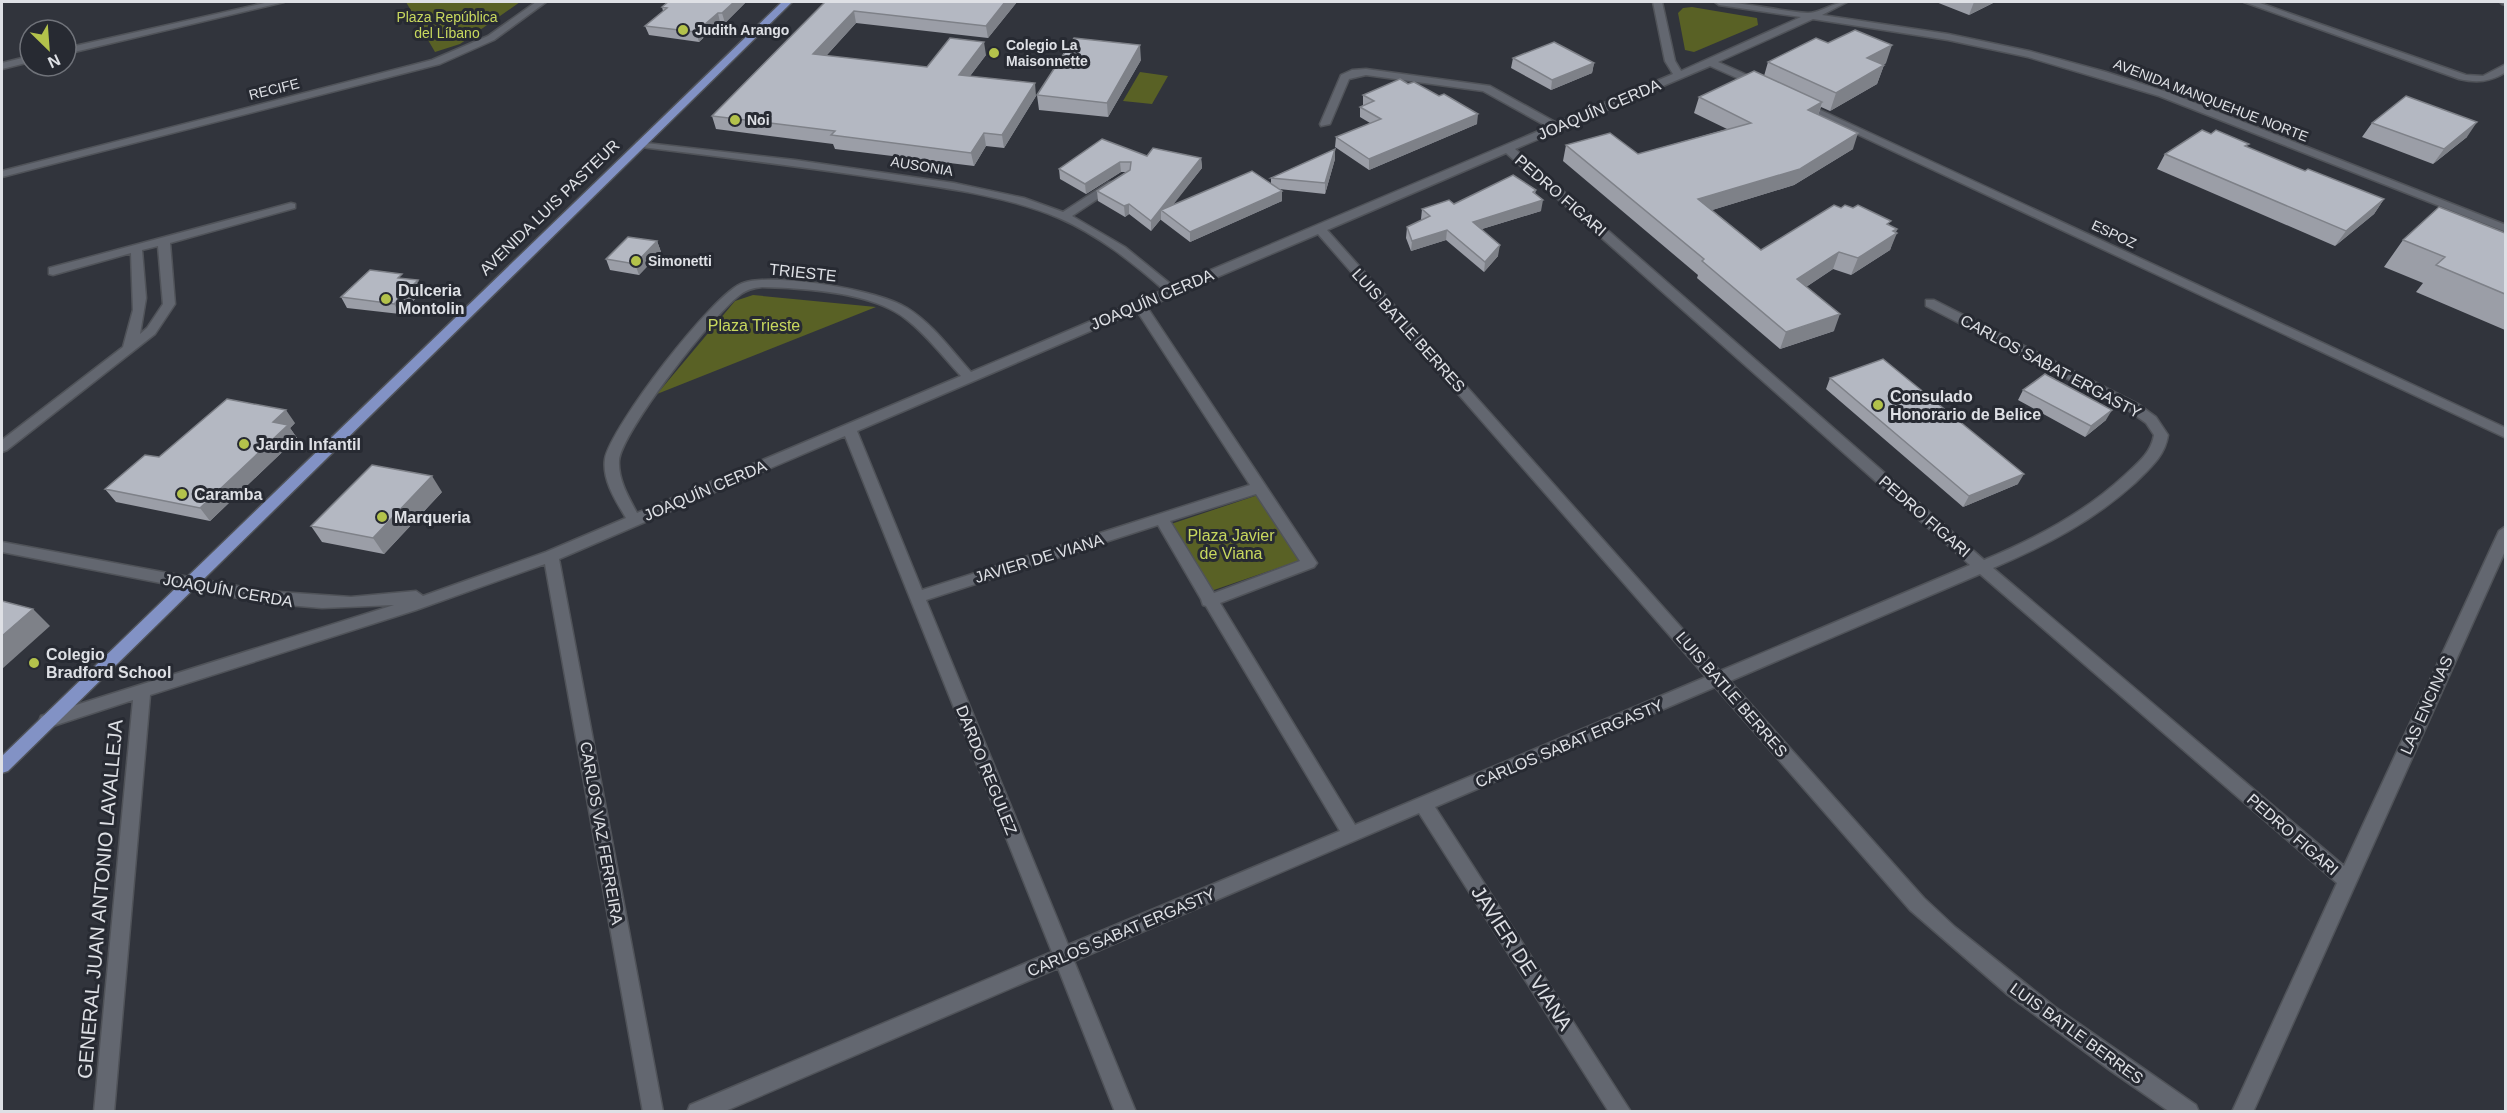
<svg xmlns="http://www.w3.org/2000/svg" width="2507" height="1113" font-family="Helvetica,sans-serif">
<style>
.green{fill:#596125}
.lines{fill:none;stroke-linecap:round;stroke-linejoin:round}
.minor-casing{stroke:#505359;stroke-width:3}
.major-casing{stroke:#505359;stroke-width:3}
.minor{fill:#636770;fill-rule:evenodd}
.major{fill:#8292c5;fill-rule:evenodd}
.wall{fill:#9b9ea7}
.shaded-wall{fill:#7e8188}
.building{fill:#b4b8c2;stroke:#7e8188;stroke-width:1.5}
.poi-dot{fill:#b3c24b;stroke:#272a32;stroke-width:2}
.labels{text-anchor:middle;stroke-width:6;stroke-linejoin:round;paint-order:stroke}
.far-park-label{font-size:14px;fill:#c8d85e;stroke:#272a32}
.far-poi-label{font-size:14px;font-weight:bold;fill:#dee0e5;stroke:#272a32;text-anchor:start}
.far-street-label{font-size:14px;fill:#dee0e5;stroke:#272a32}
.street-label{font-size:16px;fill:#dee0e5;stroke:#272a32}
.poi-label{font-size:16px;font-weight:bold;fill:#dee0e5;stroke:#272a32;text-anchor:start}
.park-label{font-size:16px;fill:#c8d85e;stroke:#272a32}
.near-street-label{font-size:20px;fill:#dee0e5;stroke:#272a32}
</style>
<rect width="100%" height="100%" fill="#31343c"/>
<path class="green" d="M406,2H520L460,44L435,52Z
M1692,7L1757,18L1758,25L1694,52L1685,50L1678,13L1683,8Z
M1140,72L1168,76L1152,104L1123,101Z
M753,295L876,307L657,394L735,301Z
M1258,495L1301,560L1211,591L1171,524Z"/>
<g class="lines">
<defs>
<path id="minor" d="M269,2H284L66,54V48Z
M536,2H546L494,40L440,64L2,177V171L432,60L488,36Z
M1653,2H1662L1675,61L1681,71L1801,17L1719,5L1715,2C1746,2 1776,11 1808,13C1821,13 1833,2 1847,2L1822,15L1948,34L2029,51L2106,72L2167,92L2506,225V232L2159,96L2028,57L1948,40L1813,19L1718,62L1763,82V86H1755L1710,66L1515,149L1984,560C2036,538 2084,513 2125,475C2138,463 2151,453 2154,435L2146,423L2128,410L1926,306V300H1934L2138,404L2156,417L2168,435C2165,456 2150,468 2135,483C2093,521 2045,546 1993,568L2344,866L2499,531L2506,526V549L2253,1112H2232L2337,883L1980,574L1730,681L1924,898L1955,927L2055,1007L2196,1105L2199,1112H2170L2111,1071L2008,995L1910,910L1715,687L1435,807L1631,1112H1609L1419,813L1074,961L1136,1112H1115L1058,968L723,1112H687L690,1105L1052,952L845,436L559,559L663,1112H643L545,564L416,610L150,695L114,1112H94L133,700L47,728L41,726L39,721L41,716L394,605L322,608L264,603L2,552V542L264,591L351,597L416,591L423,596L546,552L626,518C616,501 602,480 605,459C610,428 714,292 743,283C775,272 879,290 907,308C933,324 951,350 971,372L1164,290C1132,262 1098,235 1059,218C1004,195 944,188 885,179C804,167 723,157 641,147L636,144L637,142L795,160L954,183L1024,198L1063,212L1109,182H1117V186L1072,216L1125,247L1173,286L1548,127L1483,91L1366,75L1349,79L1330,124L1321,126L1320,124L1341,75L1352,70L1366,69L1490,86L1557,123L1673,74L1665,61ZM1506,153L1970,565L1720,671L1327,230ZM1318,234L1706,677L1355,825L1220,603L1314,567L1317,563L1147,307ZM762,287C804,288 873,292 906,319C927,335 943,357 961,376L637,513C629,498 618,480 619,461C621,432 715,312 741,294C748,289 754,288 762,287ZM1137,311L1250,485L922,590L857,431ZM1256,494L1300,561L1214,593L1170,521ZM1158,525L1201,599L1203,605L1206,606L1340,831L1068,945L926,600Z
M2244,2H2257L2466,75L2483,76L2506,64V72C2490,82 2477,83 2459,79Z
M2500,2H2506V5L2502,4Z
M30,56V62L2,69V63Z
M1803,102L2506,428V438L1799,107L1798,105Z
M291,203L295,204V208L170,243L175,304L155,334L7,450L2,452V440L123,347L133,310L131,253L53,275L49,274V268ZM158,246L163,304L147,328L140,334L146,298L142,250Z"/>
<path id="major" d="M782,2H792L8,771L2,773V756Z"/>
</defs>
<use href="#minor" class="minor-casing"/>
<use href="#major" class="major-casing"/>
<use href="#minor" class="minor"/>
<use href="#major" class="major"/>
</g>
<path class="wall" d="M668,2H746L725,23L720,22L699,42L649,35L645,26L663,11L662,7Z
M825,2H1017L988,38L856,23L826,56L927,67L986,55L970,76L1036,96L1004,148L986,146L974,166L835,149L833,144L716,129L712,116Z
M1936,2H1995L1969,15Z
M1828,43L1886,63L1883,65H1884L1877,84L1830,111L1821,107L1818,115L1853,149L1794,185L1712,210L1761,250L1841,208L1897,229L1890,250L1851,275L1833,269L1806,287L1834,331L1780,349L1697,278L1698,275L1563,161L1566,145L1638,154L1727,129L1694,113L1699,97L1764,76L1768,62Z
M1513,58L1594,63L1592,73L1551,90L1511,68Z
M1141,60L1108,117L1039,110L1037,95Z
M1363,95L1477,124L1369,170L1335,147L1336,137L1370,123L1360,117V107L1364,105H1363Z
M2372,123L2467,137L2433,164L2362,137Z
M2247,147L2305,171L2384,199L2374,214L2335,246L2157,169L2165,154Z
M1335,149V159L1325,194L1279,189L1282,191V201L1190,242L1161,220V219L1151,231L1129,214L1125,217L1098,201L1097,191L1126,172H1121L1086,194L1060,179L1059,169L1147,156L1201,158L1202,168L1172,205L1271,184V178Z
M1536,190L1535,194L1541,211L1482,229L1498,256L1484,272L1446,240L1411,251L1406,238L1407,227L1422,220L1421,219L1422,209Z
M2505,233V330L2416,292L2423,283L2384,267L2403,240Z
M657,241L661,252L639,275L610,270L606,259Z
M404,278L424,290L400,314L347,308L341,297Z
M1830,378L2018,484L1963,507L1826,389Z
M2023,390L2106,420L2085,437L2018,400Z
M295,423L290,428L297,438L210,521L116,502L105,489L159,457Z
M442,492L384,554L322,542L311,526Z"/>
<path class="shaded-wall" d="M734,2H746L725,23L722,13Z
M1005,2H1017L988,38L986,26Z
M1974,2H1995L1969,15Z
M854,11L856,23L816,67L813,54Z
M718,13L720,22L699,42L696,32Z
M984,42L986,55L961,88L959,75Z
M1140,45L1141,60L1108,117L1107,103Z
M1892,45L1886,63L1861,77L1867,58Z
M1594,63L1592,73L1551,90L1552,80Z
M1884,65L1877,84L1830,111L1836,93Z
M1035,83L1036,96L1004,148L1002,135Z
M1822,102L1817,119L1808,110Z
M1478,114L1477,124L1369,170V159Z
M2477,122L2467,137L2433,164L2444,149Z
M984,133L986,146L974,166L971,153Z
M1858,133L1853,149L1794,185L1693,216L1698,199Z
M1335,149V159L1325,194V183Z
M1201,158L1202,168L1166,214L1161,210V219L1151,231V221Z
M1120,162L1121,172L1086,194L1085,184Z
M1282,191V201L1190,242V232Z
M2384,199L2374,214L2335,246L2346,231Z
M1543,200L1541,211L1472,232L1473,222Z
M1129,204V214L1125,217L1124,206Z
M1897,229L1895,234L1897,233L1890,250L1851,275L1858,258Z
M1447,230L1446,240L1411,251L1412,241Z
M657,241L661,252L639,275L635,264Z
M1500,245L1498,256L1484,272L1485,262Z
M1839,252L1833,269L1791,297L1797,279Z
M418,280L424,290L400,314L394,304Z
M1840,314L1834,331L1780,349L1786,332Z
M286,410L295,423L290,428L297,438L210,521L200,508L273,422Z
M2112,410L2106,420L2085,437L2091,426Z
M2024,474L2018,484L1963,507L1969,496Z
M432,476L442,492L384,554L373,538Z
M33,609L50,626L2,669V636Z
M2,917L3,1051L2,1052Z"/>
<path class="building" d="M668,2H734L722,13H718L696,32L645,26L667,8L662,7Z
M825,2H1005L986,26L854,11L813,54L927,67L950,38L984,42L959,75L1035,83L1002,135L984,133L971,153L831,135L835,131L712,116Z
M1855,30L1892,45L1867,58L1884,65L1836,93L1768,62L1816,38L1828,43Z
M1074,38L1140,45L1107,103L1037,95Z
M1554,42L1594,63L1552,80L1513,58Z
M1754,71L1822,102L1808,110L1858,133L1800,169L1698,199L1761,250L1834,205L1841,208L1845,205L1853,208L1858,205L1891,221L1887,224L1897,229L1893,231L1897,233L1858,258L1839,252L1797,279L1840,314L1786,332L1702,261L1704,259L1566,145L1610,133L1638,154L1751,123L1699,97Z
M1400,79L1408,84L1414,82L1439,96L1444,94L1478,114L1369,159L1336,137L1381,119L1360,107L1374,101L1363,95Z
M2406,96L2477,122L2444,149L2372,123Z
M2202,130L2211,134L2216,130L2249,144L2245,146L2305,171L2308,169L2384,199L2346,231L2165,154Z
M1102,139L1147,156L1153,148L1201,158L1151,221L1129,204L1124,206L1097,191L1130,170L1131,162H1120L1085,184L1059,169Z
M1335,149L1325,183L1271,178Z
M1252,171L1282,191L1190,232L1161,210Z
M1513,175L1536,190L1533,192L1543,200L1473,222L1500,245L1485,262L1447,230L1412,241L1407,227L1430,216L1422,209L1449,200L1454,204Z
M2439,207L2505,233V294L2436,265L2445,257L2403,240Z
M628,237L657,241L635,264L606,259Z
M370,270L402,274L398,278L418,280L394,304L341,297Z
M1883,359L2024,474L1969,496L1830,378Z
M2045,374L2112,410L2091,426L2023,390Z
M227,399L286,410L273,422L288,425L200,508L105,489L145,455L159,457Z
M372,465L432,476L373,538L311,526Z
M2,601L33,609L2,636Z"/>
<g class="poi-dot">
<circle cx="683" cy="30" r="6"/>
<circle cx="994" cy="53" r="6"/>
<circle cx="735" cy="120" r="6"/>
<circle cx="636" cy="261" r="6"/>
<circle cx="386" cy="299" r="6"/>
<circle cx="1878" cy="405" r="6"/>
<circle cx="244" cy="444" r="6"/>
<circle cx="182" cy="494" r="6"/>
<circle cx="382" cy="517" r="6"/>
<circle cx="34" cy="663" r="6"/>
</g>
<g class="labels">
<g class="far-park-label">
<text x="447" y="22">Plaza República<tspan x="447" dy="16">del Líbano</tspan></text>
</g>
<g class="far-poi-label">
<text x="695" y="35">Judith Arango</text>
<text x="1006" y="50">Colegio La<tspan x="1006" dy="16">Maisonnette</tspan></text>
<text x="747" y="125">Noi</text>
<text x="648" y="266">Simonetti</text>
</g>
<g class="far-street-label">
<text transform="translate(274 89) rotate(-14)" y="5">RECIFE</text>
<text transform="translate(2211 100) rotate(21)" y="5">AVENIDA MANQUEHUE NORTE</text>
<text transform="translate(922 166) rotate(9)" y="5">AUSONIA</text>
<text transform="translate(2114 234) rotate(25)" y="5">ESPOZ</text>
</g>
<g class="street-label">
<text transform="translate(1599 109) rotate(-23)" y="6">JOAQUÍN CERDA</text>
<text transform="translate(1561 195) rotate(41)" y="6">PEDRO FIGARI</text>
<text transform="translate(549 207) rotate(-44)" y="6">AVENIDA LUIS PASTEUR</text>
<text transform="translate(803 272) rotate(6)" y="6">TRIESTE</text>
<text transform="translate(1152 299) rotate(-23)" y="6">JOAQUÍN CERDA</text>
<text transform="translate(1409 330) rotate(48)" y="6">LUIS BATLE BERRES</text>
<text transform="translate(2051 366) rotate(28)" y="6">CARLOS SABAT ERGASTY</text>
<text transform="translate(705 490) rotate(-23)" y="6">JOAQUÍN CERDA</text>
<text transform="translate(1925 516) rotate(41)" y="6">PEDRO FIGARI</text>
<text transform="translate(1039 558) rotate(-17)" y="6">JAVIER DE VIANA</text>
<text transform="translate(228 590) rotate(10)" y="6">JOAQUÍN CERDA</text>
<text transform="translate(1732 694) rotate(49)" y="6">LUIS BATLE BERRES</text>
<text transform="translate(2426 705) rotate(-66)" y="6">LAS ENCINAS</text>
<text transform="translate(1569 743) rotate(-23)" y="6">CARLOS SABAT ERGASTY</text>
<text transform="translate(987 770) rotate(68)" y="6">DARDO REGULEZ</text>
<text transform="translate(602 833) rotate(80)" y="6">CARLOS VAZ FERREIRA</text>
<text transform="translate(2293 834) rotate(41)" y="6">PEDRO FIGARI</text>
<text transform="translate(1121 932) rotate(-23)" y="6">CARLOS SABAT ERGASTY</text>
<text transform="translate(2077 1033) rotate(36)" y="6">LUIS BATLE BERRES</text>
</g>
<g class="poi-label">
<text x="398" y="296">Dulceria<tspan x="398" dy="18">Montolin</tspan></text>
<text x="1890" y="402">Consulado<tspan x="1890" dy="18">Honorario de Belice</tspan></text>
<text x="256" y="450">Jardin Infantil</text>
<text x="194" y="500">Caramba</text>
<text x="394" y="523">Marqueria</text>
<text x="46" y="660">Colegio<tspan x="46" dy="18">Bradford School</tspan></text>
</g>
<g class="park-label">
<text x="754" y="331">Plaza Trieste</text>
<text x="1231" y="541">Plaza Javier<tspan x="1231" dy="18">de Viana</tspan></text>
</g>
<g class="near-street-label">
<text transform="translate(100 899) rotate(-85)" y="7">GENERAL JUAN ANTONIO LAVALLEJA</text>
<text transform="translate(1522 958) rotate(57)" y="7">JAVIER DE VIANA</text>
</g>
</g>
<rect width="2507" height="1113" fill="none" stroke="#dee0e5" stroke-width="6"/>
<g transform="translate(48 48) rotate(155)"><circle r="28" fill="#272a32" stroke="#70737a" stroke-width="1.5"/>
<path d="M0-4.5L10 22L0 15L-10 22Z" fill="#b3c24b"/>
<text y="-9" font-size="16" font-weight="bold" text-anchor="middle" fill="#dee0e5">N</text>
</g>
</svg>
